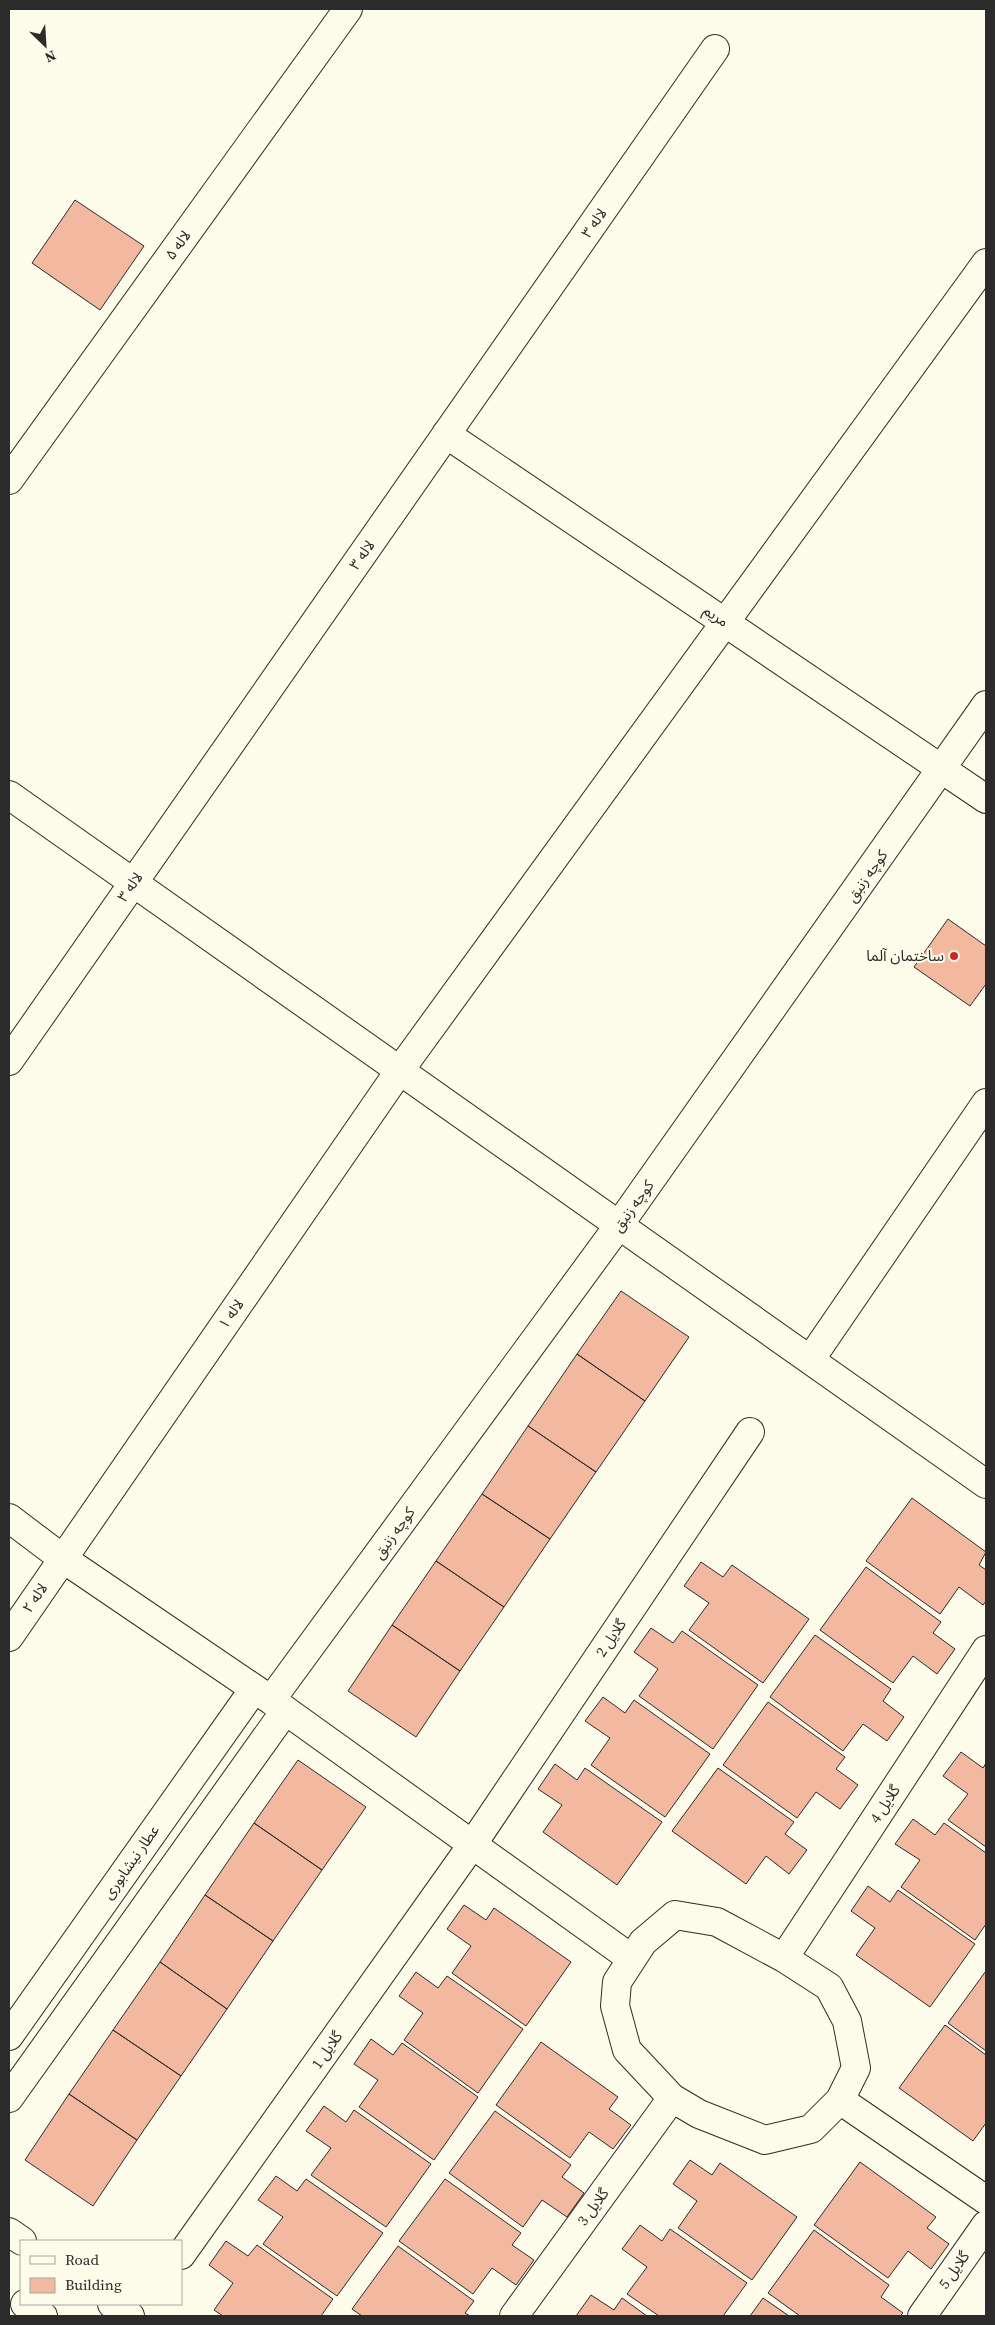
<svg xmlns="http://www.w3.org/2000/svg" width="995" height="2325" font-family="'Source Serif 4','Noto Sans Arabic',serif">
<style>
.building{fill:#f2b8a0;stroke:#2b2b2b}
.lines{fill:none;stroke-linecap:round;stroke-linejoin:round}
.minor-casing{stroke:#2b2b2b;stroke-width:30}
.tertiary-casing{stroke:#2b2b2b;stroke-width:30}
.minor{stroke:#fdfbea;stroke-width:28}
.tertiary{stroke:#fdfbea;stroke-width:28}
.poi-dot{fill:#c62828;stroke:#fdfbea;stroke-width:2}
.labels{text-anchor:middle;stroke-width:4;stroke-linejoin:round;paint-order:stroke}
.street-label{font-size:15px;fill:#2b2b2b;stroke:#fdfbea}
.poi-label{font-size:15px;fill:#2b2b2b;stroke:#fdfbea;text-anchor:end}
</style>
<rect width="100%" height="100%" fill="#fdfbea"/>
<path class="building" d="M75,200L144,246L100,310L32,263Z
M948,919L986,946V984L970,1006L914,967Z
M621,1291L689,1337L645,1401L577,1354Z
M577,1354L645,1401L596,1472L528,1426Z
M528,1426L596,1472L550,1539L482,1494Z
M482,1494L550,1539L504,1607L436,1561Z
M912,1498L986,1552L979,1565L986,1570V1601L983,1605L959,1587L940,1614L866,1561Z
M436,1561L504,1607L460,1671L392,1625Z
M701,1562L723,1577L732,1565L809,1619L763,1683L689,1630L709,1603L684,1586Z
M866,1567L941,1622L933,1633L955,1649L937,1674L913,1656L893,1683L820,1630Z
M392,1625L460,1671L416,1737L348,1691Z
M651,1628L673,1643L682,1631L758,1685L713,1749L639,1696L658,1669L634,1652Z
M815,1635L891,1689L883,1701L904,1717L887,1741L863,1724L843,1751L770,1697Z
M603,1697L625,1713L634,1700L710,1754L665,1817L591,1765L610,1738L585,1721Z
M768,1702L845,1757L836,1769L858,1785L840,1809L816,1792L797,1818L723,1765Z
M961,1752L983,1768L986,1763V1847L948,1820L968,1794L943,1776Z
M298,1760L366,1807L322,1870L254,1823Z
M555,1764L577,1780L585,1768L662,1822L617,1885L543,1832L562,1805L538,1789Z
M718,1768L794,1822L785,1834L807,1850L789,1874L766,1856L746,1884L672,1831Z
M913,1819L935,1835L944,1823L986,1853V1924L975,1940L901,1887L920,1860L895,1844Z
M254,1823L322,1870L273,1941L205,1895Z
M868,1886L890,1902L898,1890L975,1944L930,2007L856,1955L875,1928L851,1911Z
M205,1895L273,1941L227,2009L160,1962Z
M464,1905L486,1920L494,1908L571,1962L526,2026L452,1973L471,1946L447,1929Z
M160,1962L227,2009L181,2076L113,2030Z
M986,1971V2051L948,2023Z
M416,1972L438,1988L447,1976L523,2029L478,2093L404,2040L423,2013L399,1996Z
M945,2025L986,2055V2123L973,2141L899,2088Z
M113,2030L181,2076L137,2140L69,2094Z
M371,2039L393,2055L402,2043L478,2097L434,2160L359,2107L378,2080L354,2064Z
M541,2042L618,2097L609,2109L631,2125L613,2149L589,2132L570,2158L496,2105Z
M69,2094L137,2140L93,2206L25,2160Z
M324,2106L346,2122L354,2110L431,2164L386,2227L311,2175L331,2148L306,2131Z
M495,2111L571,2165L562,2177L584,2193L567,2217L542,2200L523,2227L449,2173Z
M690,2160L712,2175L720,2163L797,2217L752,2280L678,2228L697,2201L673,2184Z
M860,2162L936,2217L927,2228L949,2244L931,2269L908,2251L888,2278L814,2225Z
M276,2176L297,2191L306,2179L383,2233L337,2296L263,2244L283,2217L258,2200Z
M445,2179L521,2233L512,2245L534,2260L516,2285L492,2268L473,2294L399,2241Z
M640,2225L662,2241L670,2229L747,2283L723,2316H659L627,2294L647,2267L622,2249Z
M814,2230L889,2285L881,2297L903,2313L900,2316H800L768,2293Z
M226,2241L248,2256L257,2245L333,2299L321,2316H223L214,2310L233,2283L209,2265Z
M398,2246L474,2301L465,2313L470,2316H362L352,2309Z
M591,2295L614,2310L622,2298L647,2316H576Z
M763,2298L789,2316H750Z"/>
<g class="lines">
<defs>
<path id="minor" d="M446,434L986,799
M9,480L348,9
M9,795L986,1484
M9,1061L715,49
M810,1360L986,1103
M9,1518L62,1558L271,1700L632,1959
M9,1637L400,1070L986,263
M271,1700L619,1225L986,705
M675,1915L717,1922L784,1958L829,1987L847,2021L856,2068L840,2100L811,2129L765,2140L699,2114L672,2098L627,2050L615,2006L617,1982L643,1942Z
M784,1958L986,1650
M9,2036L254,1689
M9,2098L285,1711
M840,2100L986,2200
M181,2255L472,1845L750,1432
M514,2316L672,2098
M922,2316L986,2225"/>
<path id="tertiary" d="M9,2232L22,2241
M25,2304L43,2316
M112,2304L130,2316"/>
</defs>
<use href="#minor" class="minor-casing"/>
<use href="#tertiary" class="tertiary-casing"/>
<use href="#minor" class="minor"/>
<use href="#tertiary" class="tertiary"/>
</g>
<circle class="poi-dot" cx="954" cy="956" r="5"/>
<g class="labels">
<g class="street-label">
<text transform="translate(594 223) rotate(-55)" y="5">لاله ۳</text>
<text transform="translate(178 245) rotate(-54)" y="5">لاله ۵</text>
<text transform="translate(362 555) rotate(-55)" y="5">لاله ۳</text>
<text transform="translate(716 616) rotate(34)" y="5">مریم</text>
<text transform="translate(867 876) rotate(-55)" y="5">کوچه زنبق</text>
<text transform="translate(130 887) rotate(-55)" y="5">لاله ۳</text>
<text transform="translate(633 1206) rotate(-54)" y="5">کوچه زنبق</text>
<text transform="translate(231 1314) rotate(-55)" y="5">لاله ۱</text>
<text transform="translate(394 1533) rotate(-54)" y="5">کوچه زنبق</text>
<text transform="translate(35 1598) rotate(-56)" y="5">لاله ۲</text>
<text transform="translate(611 1638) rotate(-56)" y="5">گلایل 2</text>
<text transform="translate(885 1804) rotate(-57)" y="5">گلایل 4</text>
<text transform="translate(131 1862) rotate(-55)" y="5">عطار نیشابوری</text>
<text transform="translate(327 2050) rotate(-55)" y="5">گلایل 1</text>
<text transform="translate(593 2207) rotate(-54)" y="5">گلایل 3</text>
<text transform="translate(954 2270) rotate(-55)" y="5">گلایل 5</text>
</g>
<g class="poi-label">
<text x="944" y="961">ساختمان آلما</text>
</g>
</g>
<rect width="995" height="2325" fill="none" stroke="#2b2b2b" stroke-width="20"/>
<rect x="20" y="2240" width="162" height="65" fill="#fdfbea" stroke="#a9a89e"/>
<rect x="30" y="2256" width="25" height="8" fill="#fdfbea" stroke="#a9a89e"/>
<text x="65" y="2265" font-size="15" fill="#2b2b2b">Road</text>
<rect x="30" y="2278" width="25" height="15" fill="#f2b8a0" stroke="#a9a89e"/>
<text x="65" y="2290" font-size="15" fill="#2b2b2b">Building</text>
<g transform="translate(45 45) rotate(155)" stroke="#fdfbea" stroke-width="4" paint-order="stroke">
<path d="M0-4L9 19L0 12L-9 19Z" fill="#2b2b2b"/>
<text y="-8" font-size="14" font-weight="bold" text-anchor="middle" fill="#2b2b2b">N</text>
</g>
</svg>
